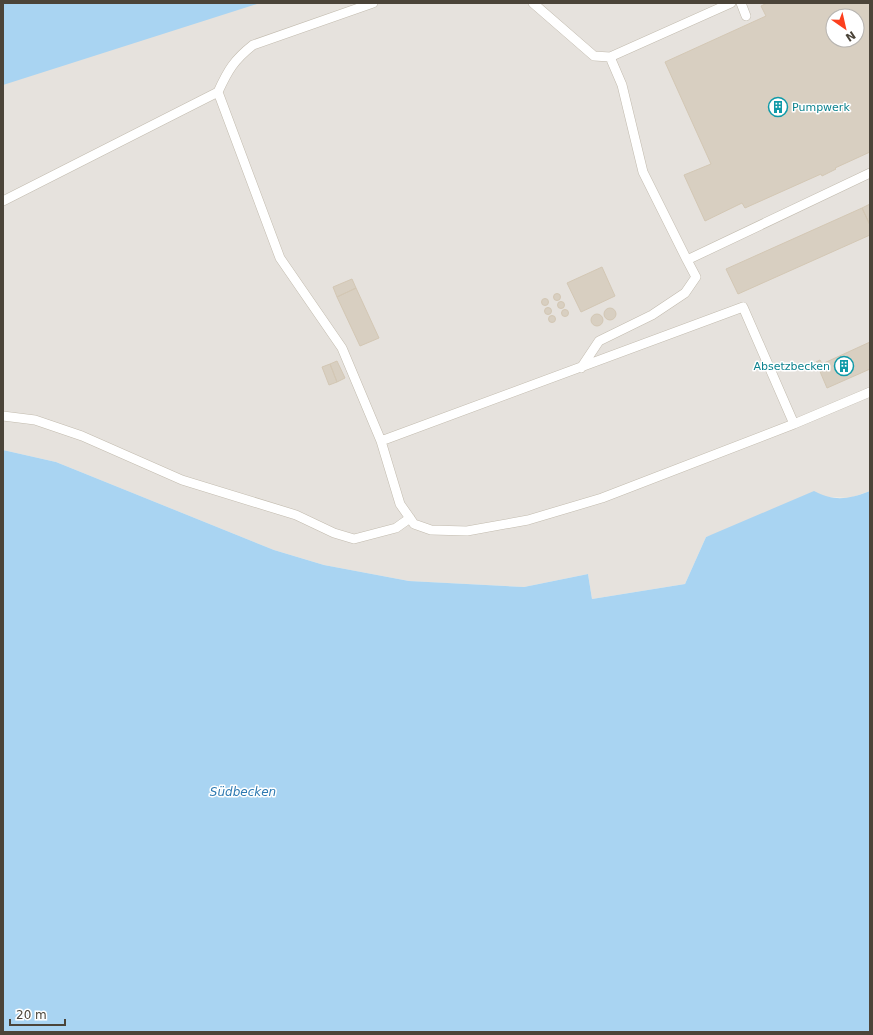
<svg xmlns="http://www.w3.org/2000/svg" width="873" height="1035" font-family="'DejaVu Sans',sans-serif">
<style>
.industrial{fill:#e6e2dd;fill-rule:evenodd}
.water{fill:#a9d4f2}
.building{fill:#d8cfc1;stroke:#d3c7b4;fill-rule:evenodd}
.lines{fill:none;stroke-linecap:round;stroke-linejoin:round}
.lane-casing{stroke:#c2bbae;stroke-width:10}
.lane{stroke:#fff;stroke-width:9}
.labels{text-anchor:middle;stroke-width:3;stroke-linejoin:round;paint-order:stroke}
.culture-label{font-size:11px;fill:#0d838f;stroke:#fff;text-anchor:start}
.water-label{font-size:12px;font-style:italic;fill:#2e7ab2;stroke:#fff}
</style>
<rect width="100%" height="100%" fill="#f6f3ec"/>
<path class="industrial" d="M3,3H870V491L850,498L825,497L706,537L685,584L592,599L588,574L524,587L409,581L324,565L274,550L56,462L3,450ZM833,16H857V40H833Z"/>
<path class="water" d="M3,3H260L3,85Z
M3,450L56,462L274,550L324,565L409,581L524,587L588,574L592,599L685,584L706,537L814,491C835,502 849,499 870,491V1032H3Z"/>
<path class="building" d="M767,3H870V152L835,168L836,169L822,176L821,174L745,208L742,203L705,221L684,175L711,164L665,62L766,16L761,6ZM833,16H857V40H833Z
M870,204V225L862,208Z
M862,208L870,225V235L738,294L726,269Z
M602,267L615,296L581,312L567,283Z
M352,279L356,288L337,297L333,287Z
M356,288L379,338L360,346L337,297Z
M553.5 297a3.5 3.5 0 1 1 7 0a3.5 3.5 0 1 1-7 0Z
M541.5 302a3.5 3.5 0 1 1 7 0a3.5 3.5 0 1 1-7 0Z
M557.5 305a3.5 3.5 0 1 1 7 0a3.5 3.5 0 1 1-7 0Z
M544.5 311a3.5 3.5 0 1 1 7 0a3.5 3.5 0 1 1-7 0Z
M604 314a6 6 0 1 1 12 0a6 6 0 1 1-12 0Z
M561.5 313a3.5 3.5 0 1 1 7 0a3.5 3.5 0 1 1-7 0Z
M591 320a6 6 0 1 1 12 0a6 6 0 1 1-12 0Z
M548.5 319a3.5 3.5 0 1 1 7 0a3.5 3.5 0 1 1-7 0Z
M870,342V369L827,388L816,362L820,360L822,364Z
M337,361L345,378L337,382L330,364Z
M330,364L337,382L329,385L322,367Z"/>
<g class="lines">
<defs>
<path id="lane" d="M373,3L253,45C234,60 228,70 218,92L280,258L342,348L381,441L400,504L414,524L431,530L467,531L528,520L602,498L794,424L743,307L381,441
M533,3L594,56L610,57L731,3
M741,3L746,16
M610,57L622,85L643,172L687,260L870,173
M3,201L218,92
M581,368L599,341L652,315L685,293L696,277L687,260
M3,416L35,420L82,436L182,480L296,515L334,533L354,539L396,528L410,518
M794,424L870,392"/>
</defs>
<use href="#lane" class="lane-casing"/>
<use href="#lane" class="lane"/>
</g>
<defs>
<symbol id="building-ring" viewBox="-11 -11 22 22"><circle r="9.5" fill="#fff" stroke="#0f9aa8" stroke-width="1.5"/><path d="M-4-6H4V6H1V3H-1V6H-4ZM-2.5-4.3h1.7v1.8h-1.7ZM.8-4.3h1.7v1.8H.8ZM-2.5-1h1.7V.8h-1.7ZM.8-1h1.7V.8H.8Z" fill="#0f9aa8"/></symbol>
</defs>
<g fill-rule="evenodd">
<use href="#building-ring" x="767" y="96" width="22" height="22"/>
<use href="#building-ring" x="833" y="355" width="22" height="22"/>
</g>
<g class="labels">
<g class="culture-label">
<text x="792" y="111">Pumpwerk</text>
<text x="830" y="370" text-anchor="end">Absetzbecken</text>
</g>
<g class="water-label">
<text x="243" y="796">Südbecken</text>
</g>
</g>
<rect width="873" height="1035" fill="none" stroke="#4b4439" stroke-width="8"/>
<g transform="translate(845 28) rotate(146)"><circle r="19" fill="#ffffff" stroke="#b7b4b0"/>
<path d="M0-3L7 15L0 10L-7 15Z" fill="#fc3f1d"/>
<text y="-6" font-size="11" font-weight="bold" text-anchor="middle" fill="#4b4439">N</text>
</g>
<path d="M10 1019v6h55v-6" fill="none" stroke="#4b4439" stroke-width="2"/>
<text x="16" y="1019" font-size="12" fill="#4b4439" stroke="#ffffff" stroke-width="3" paint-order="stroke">20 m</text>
</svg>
